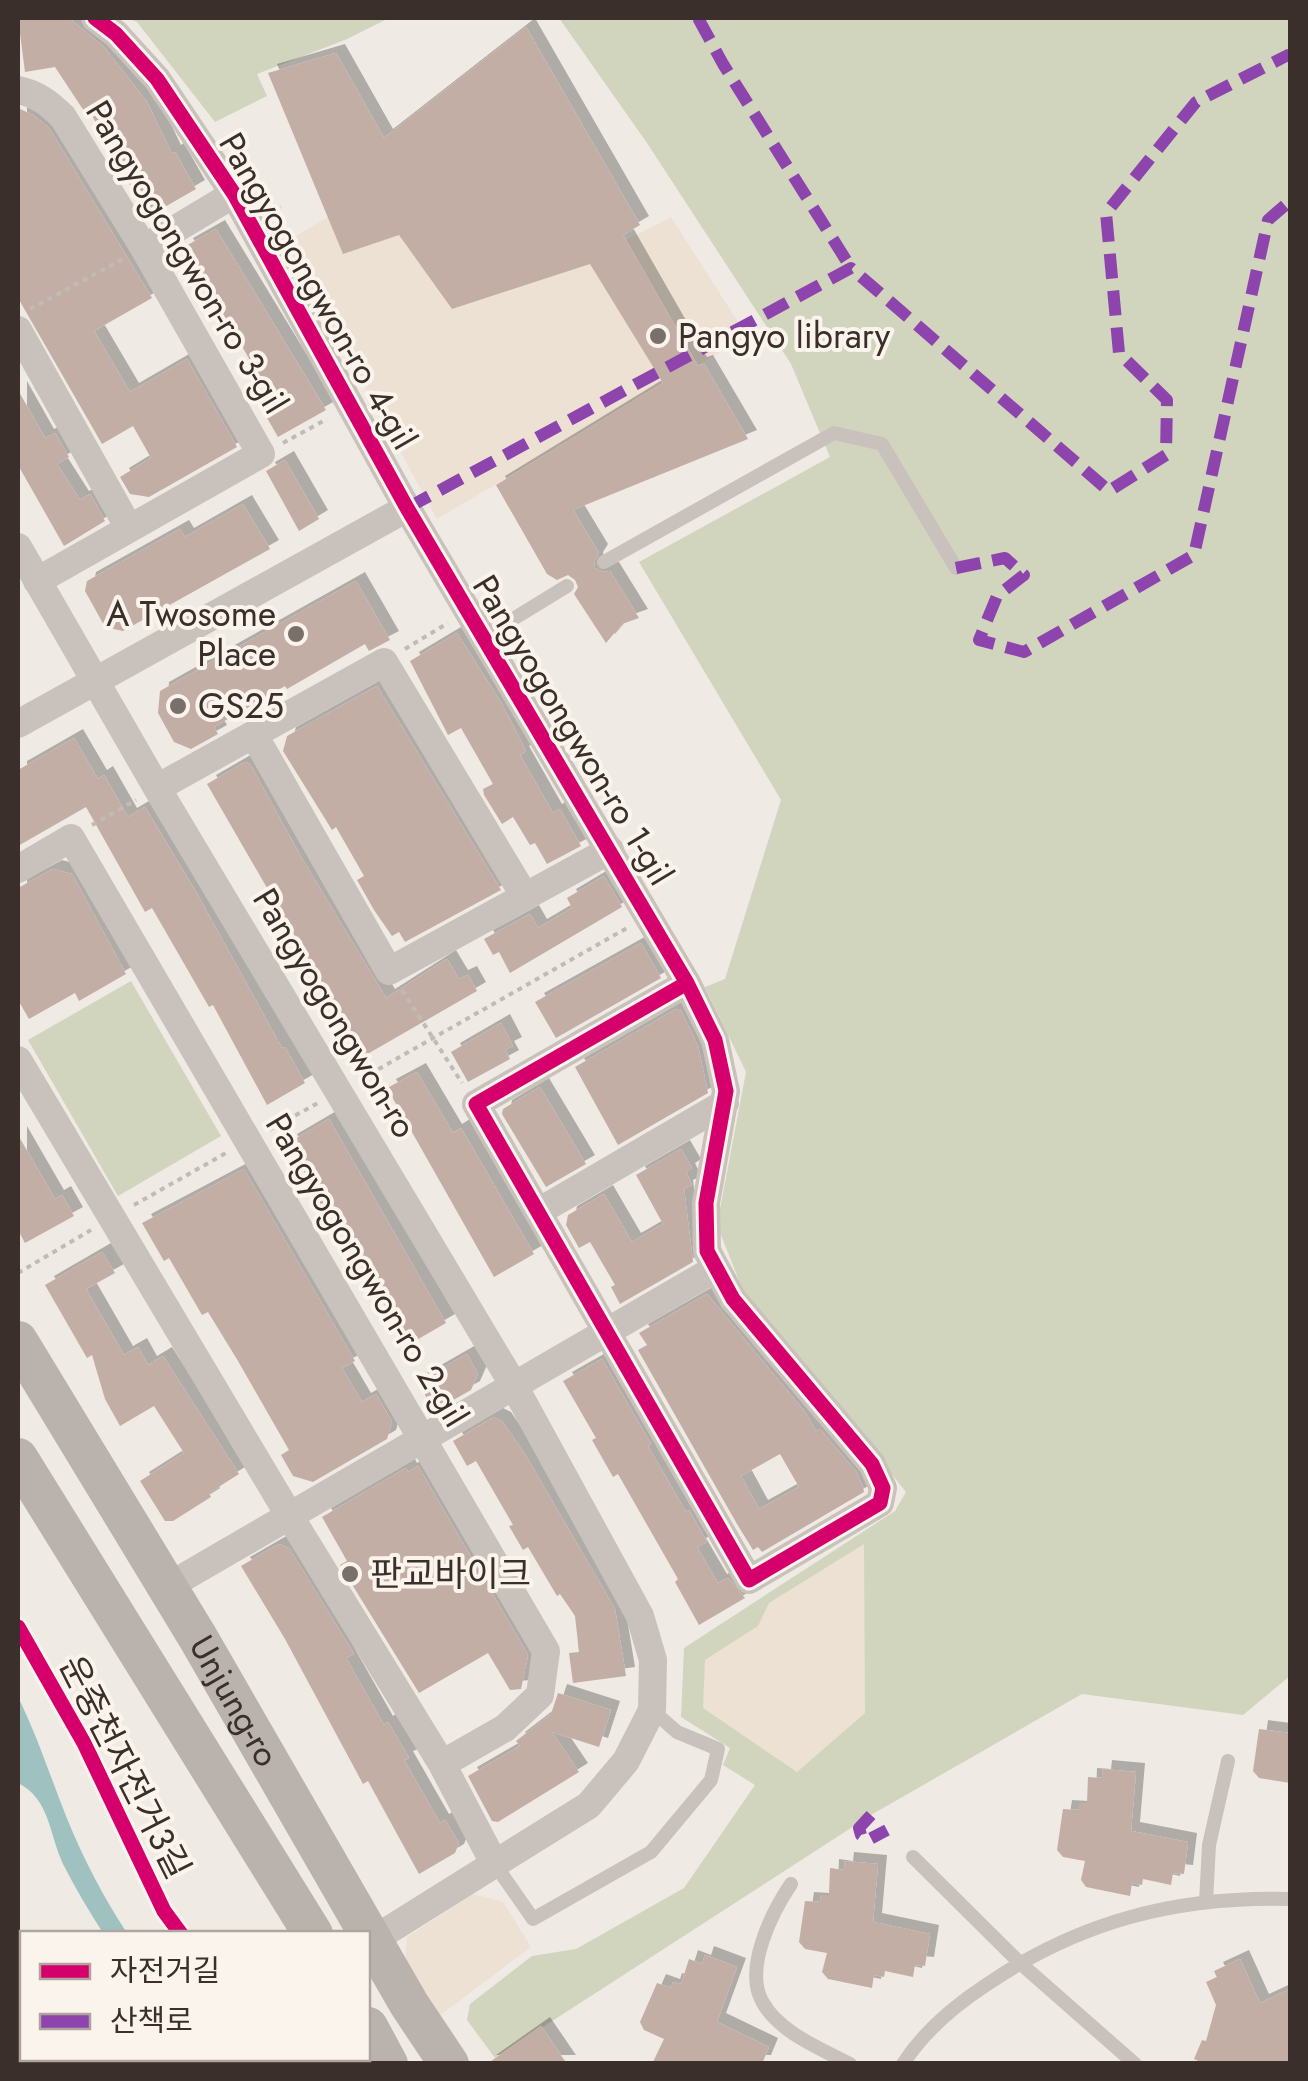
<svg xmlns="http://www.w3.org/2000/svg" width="1308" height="2081" font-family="Jost,'Noto Sans KR',sans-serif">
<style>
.green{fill:#d1d5be}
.plaza{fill:#ede1d4}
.water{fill:#9fc2c1}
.building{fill:#c3aea5;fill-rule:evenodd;filter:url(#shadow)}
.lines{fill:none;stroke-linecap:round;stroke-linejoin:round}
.path{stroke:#c1bab5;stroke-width:4;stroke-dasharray:5 5;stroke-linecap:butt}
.lane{stroke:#c9c2bc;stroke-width:14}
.street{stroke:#c9c2bc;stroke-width:28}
.secondary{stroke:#b9b2ad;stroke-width:40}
.quiet{stroke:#8e44ad;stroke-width:12;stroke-dasharray:25 12;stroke-linecap:butt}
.cycleway-casing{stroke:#fbf4ec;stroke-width:21}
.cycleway{stroke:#d6006c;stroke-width:15}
.poi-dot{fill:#79706b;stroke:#fbf4ec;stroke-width:4}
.labels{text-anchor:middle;stroke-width:8;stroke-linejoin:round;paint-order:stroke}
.street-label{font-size:35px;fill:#3a2f2a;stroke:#fbf4ec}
.poi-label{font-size:35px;fill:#3a2f2a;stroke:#fbf4ec;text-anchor:start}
</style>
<defs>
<filter id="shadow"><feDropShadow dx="9" dy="-9" stdDeviation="0" flood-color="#0004"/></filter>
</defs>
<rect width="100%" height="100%" fill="#efeae4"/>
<path class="green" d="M127,18H389L347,39L257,74L267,96L215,122L137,22Z
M559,18H1290V1676L1243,1715L1082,1694L871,1815L495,2058L467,2020L470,2004L532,1956L576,1949L684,1888L755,1785L723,1765L730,1748L681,1717L684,1648L895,1511L906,1492L742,1288L717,1225L746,1072L705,987L725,979L781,800L639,562L830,457L791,364L647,143Z
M131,981L221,1136L118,1196L28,1040Z"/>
<path class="plaza" d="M369,192L560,274L671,217L747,336L437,519L286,242Z
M864,1544L865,1713L797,1772L703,1708L705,1660L758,1626L769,1603Z
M473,1894L503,1902L531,1947L434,2020L404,1976L407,1937Z"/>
<path class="water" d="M18,1697C38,1737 51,1779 68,1821C84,1860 104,1898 127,1933H103C89,1911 75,1888 63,1864C49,1834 50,1799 18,1783Z"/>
<path class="building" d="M18,18H69L104,47L147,102L172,154L175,152L196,189L149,216L112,156L90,111L86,114L55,67L25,72Z
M526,27L640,225L623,235L698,366L704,364L748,439L573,510L599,553L594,561L595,568L603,572L610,571L639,618L622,624L606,643L574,594L578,587L575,580L568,575L557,580L547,574L496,485L663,383L590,264L452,309L399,235L343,254L268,73L336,53L384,138Z
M18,108L33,115L49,128L152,298L94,331L130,392L187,359L237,447L149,497L130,494L120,477L151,458L133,426L102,444L18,298Z
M216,229L326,410L278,437L263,411L275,404L228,322L222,326L209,303L214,299L184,247Z
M18,390L45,438L55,433L69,457L57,464L80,500L90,494L105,521L64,546L18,465Z
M285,460L319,519L299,531L266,471Z
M243,504L270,549L123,631L105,627L85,591L87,581L180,529L185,537Z
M356,581L390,640L369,651L365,644L287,689L285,686L214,727L218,734L191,749L174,742L158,713L160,691Z
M457,633L502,704L526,751L520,755L553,813L560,809L581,846L547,864L535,843L530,845L513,817L502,824L484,795L483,789L493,784L461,728L448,735L410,661Z
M377,686L501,890L405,942L399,932L392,936L374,910L357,880L364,876L336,827L332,830L283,751L287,736Z
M74,738L98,779L104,775L128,817L145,807L196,892L282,1048L285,1047L305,1083L267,1105L213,1005L209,1007L152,908L145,912L86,807L18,846V770Z
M245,762L250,764L300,855L386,998L447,959L459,979L468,975L477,991L364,1056L207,784Z
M53,869L72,874L126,974L79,1001L75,993L29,1019L18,1000V888Z
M604,876L622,907L510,973L499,952L493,955L484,939L530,914L538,928L572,908L567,898Z
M641,943L661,978L556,1038L535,1002Z
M676,1009L681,1011L698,1046L708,1093L618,1145L575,1067Z
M501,1023L513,1046L505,1050L510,1059L468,1082L451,1052Z
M417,1072L453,1133L461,1128L534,1254L494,1277L387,1088Z
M540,1087L586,1164L546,1187L502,1114L503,1109Z
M329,1119L446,1323L408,1345L330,1212L324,1216L310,1191L314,1189L288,1143Z
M18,1135L55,1199L62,1195L74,1216L25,1243L18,1230Z
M681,1149L692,1168L686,1172L692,1185L684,1189L693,1262L620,1304L611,1287L615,1285L590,1242L579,1248L566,1225L568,1215L604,1194L632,1242L663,1224L636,1175Z
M244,1169L355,1361L342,1368L362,1402L376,1394L392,1422L387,1439L313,1482L293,1476L281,1455L289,1450L238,1361L208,1312L202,1315L169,1258L164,1261L142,1223Z
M102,1252L115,1273L86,1289L124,1355L138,1347L148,1365L163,1356L239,1474L209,1493L211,1497L173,1521H165L140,1481L184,1453L154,1406L120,1426L105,1399L92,1355L87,1358L45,1285Z
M707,1294L805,1412L816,1431L820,1429L857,1473L863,1487L864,1492L762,1552L758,1547L753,1550L737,1524L638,1350L647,1345L639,1333ZM780,1454L799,1487L759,1509L741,1476Z
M467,1354L478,1374L471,1390L434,1411L418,1382Z
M602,1359L651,1444L648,1446L686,1512L689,1510L707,1542L697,1547L718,1583L728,1578L745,1598L699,1625L675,1582L678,1579L618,1474L613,1477L592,1440L596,1438L563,1381Z
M494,1417L502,1421L526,1456L615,1609L626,1676L573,1683L569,1653L579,1652L575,1616L560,1594L557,1596L528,1547L523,1550L509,1526L513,1525L476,1461L467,1466L453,1441Z
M418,1466L528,1655L521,1689L510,1690L488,1653L419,1693L340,1565L347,1561L322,1517L406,1468L408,1472Z
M279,1544L289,1548L354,1654L346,1658L384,1725L388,1722L409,1758L404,1760L440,1823L445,1820L459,1843L455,1853L419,1874L368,1781L363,1784L285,1639L241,1566Z
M558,1693L611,1710L599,1747L552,1732L579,1772L498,1822L492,1821L468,1776L520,1746L516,1741L551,1714Z
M1259,1729L1290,1733V1783L1259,1778L1253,1771Z
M1103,1769L1136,1772L1131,1831L1188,1842L1184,1874L1173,1873L1171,1885L1143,1879L1142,1885L1132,1883L1130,1896L1086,1887L1081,1880L1085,1861L1063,1857L1057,1850L1063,1809L1079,1810V1803H1087L1088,1777L1102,1778Z
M845,1861L878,1864L873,1922L930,1934L925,1966L915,1965L913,1977L885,1971L884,1977L874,1975L872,1988L828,1979L822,1972L827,1953L805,1949L799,1942L805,1901L820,1902L821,1895H829L830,1868L844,1870Z
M705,1955L737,1967L717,2022L769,2047L762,2064H652L664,2039L644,2030L640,2022L657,1983L671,1988L673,1982L681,1984L689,1959L702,1964Z
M1240,1959L1260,2003L1290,1989V2064H1205L1194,2059L1202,2040L1206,2041L1216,2005L1206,1982L1217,1977L1214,1971Z
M541,2026L567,2064H487Z"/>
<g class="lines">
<path class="path" d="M272,212L281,207
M30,309L123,259
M283,443L327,419
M405,649L448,623
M92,825L136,800
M402,990L462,1083
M361,1079L627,928
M269,1130L318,1103
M134,1205L226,1153
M18,1273L91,1230
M157,2064L166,2058"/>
<path class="lane" d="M604,562L834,433L882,444L956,568
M482,638L567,586
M913,1857L1020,1963L1135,2064
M494,1863L533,1919L651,1852L711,1780L718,1749L677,1732L652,1710
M791,1884C772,1912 744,1968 762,2001C778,2032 821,2049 850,2064
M1206,1902L1209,1845L1228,1761
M903,2064C924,2031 954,2006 986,1985C1080,1921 1177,1896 1290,1899"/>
<path class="street" d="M95,18L116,34L157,79L234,194L407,508L687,983L715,1040L726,1091L706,1203L707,1251L733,1299L872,1464L883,1488L880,1503L749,1580L476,1104L687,983
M18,90C37,94 49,103 63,117L144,248L261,454L37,581
M144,248L234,194
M18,330L129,528
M18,547L157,788L513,1384L640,1616L653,1660L652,1710L626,1761L589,1805L368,1943
M18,724L407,508
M254,735L389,971L610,850
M157,788L384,662L524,895
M18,869L71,838L546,1651L540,1695L505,1728L442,1764
M18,1060L289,1515L442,1764L494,1863
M538,1212L725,1103
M167,1587L715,1269"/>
<g class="secondary">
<path id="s1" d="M18,1341L197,1636L409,2004L449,2064"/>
<path d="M18,1458L313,1934"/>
<path d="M368,2027L388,2064"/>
</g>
<path class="quiet" d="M698,18L723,64L851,268
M407,508L851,268L1109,491L1166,455L1167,400L1119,353L1106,213L1196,102L1290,54
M956,568L1005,558L1024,575L997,596L979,640L1024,652L1194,555L1268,220L1290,201
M871,1815L859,1828L861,1835L868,1840L887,1830"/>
<defs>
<path id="cycleway" d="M95,18L116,34L157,79L234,194L407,508L687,983L715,1040L726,1091L706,1203L707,1251L733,1299L872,1464L883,1488L880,1503L749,1580L476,1104L687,983
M18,1627L84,1743L164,1911L181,1934"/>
</defs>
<use href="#cycleway" class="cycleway-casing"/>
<use href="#cycleway" class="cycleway"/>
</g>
<g class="poi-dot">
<circle cx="658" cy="336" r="10"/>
<circle cx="296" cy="634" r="10"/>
<circle cx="178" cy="706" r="10"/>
<circle cx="350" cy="1574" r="10"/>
</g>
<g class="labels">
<g class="street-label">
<text transform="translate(187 257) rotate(59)" y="12">Pangyogongwon-ro 3-gil</text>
<text transform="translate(318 291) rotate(60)" y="12">Pangyogongwon-ro 4-gil</text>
<text transform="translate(573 730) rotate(59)" y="12">Pangyogongwon-ro 1-gil</text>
<text transform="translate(335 1013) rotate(59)" y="12">Pangyogongwon-ro</text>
<text transform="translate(367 1270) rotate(59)" y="12">Pangyogongwon-ro 2-gil</text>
<text dy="12" stroke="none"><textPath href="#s1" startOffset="420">Unjung-ro</textPath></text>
<text transform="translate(125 1767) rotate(63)" y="12">운중천자전거3길</text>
</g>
<g class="poi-label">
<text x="678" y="348">Pangyo library</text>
<text x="276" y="626" text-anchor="end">A Twosome<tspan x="276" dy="40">Place</tspan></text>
<text x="198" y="718">GS25</text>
<text x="370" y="1586">판교바이크</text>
</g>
</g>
<rect width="1308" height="2081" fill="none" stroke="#3a2f2a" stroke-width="40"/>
<rect x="20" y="1931" width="350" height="130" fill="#fbf4ec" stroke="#aea59e" stroke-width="2.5"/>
<rect x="40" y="1964" width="50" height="15" fill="#d6006c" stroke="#aea59e" stroke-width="2.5"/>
<text x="110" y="1981" font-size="30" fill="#3a2f2a">자전거길</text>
<rect x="40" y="2014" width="50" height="15" fill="#8e44ad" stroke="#aea59e" stroke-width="2.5"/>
<text x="110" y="2031" font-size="30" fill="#3a2f2a">산책로</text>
</svg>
